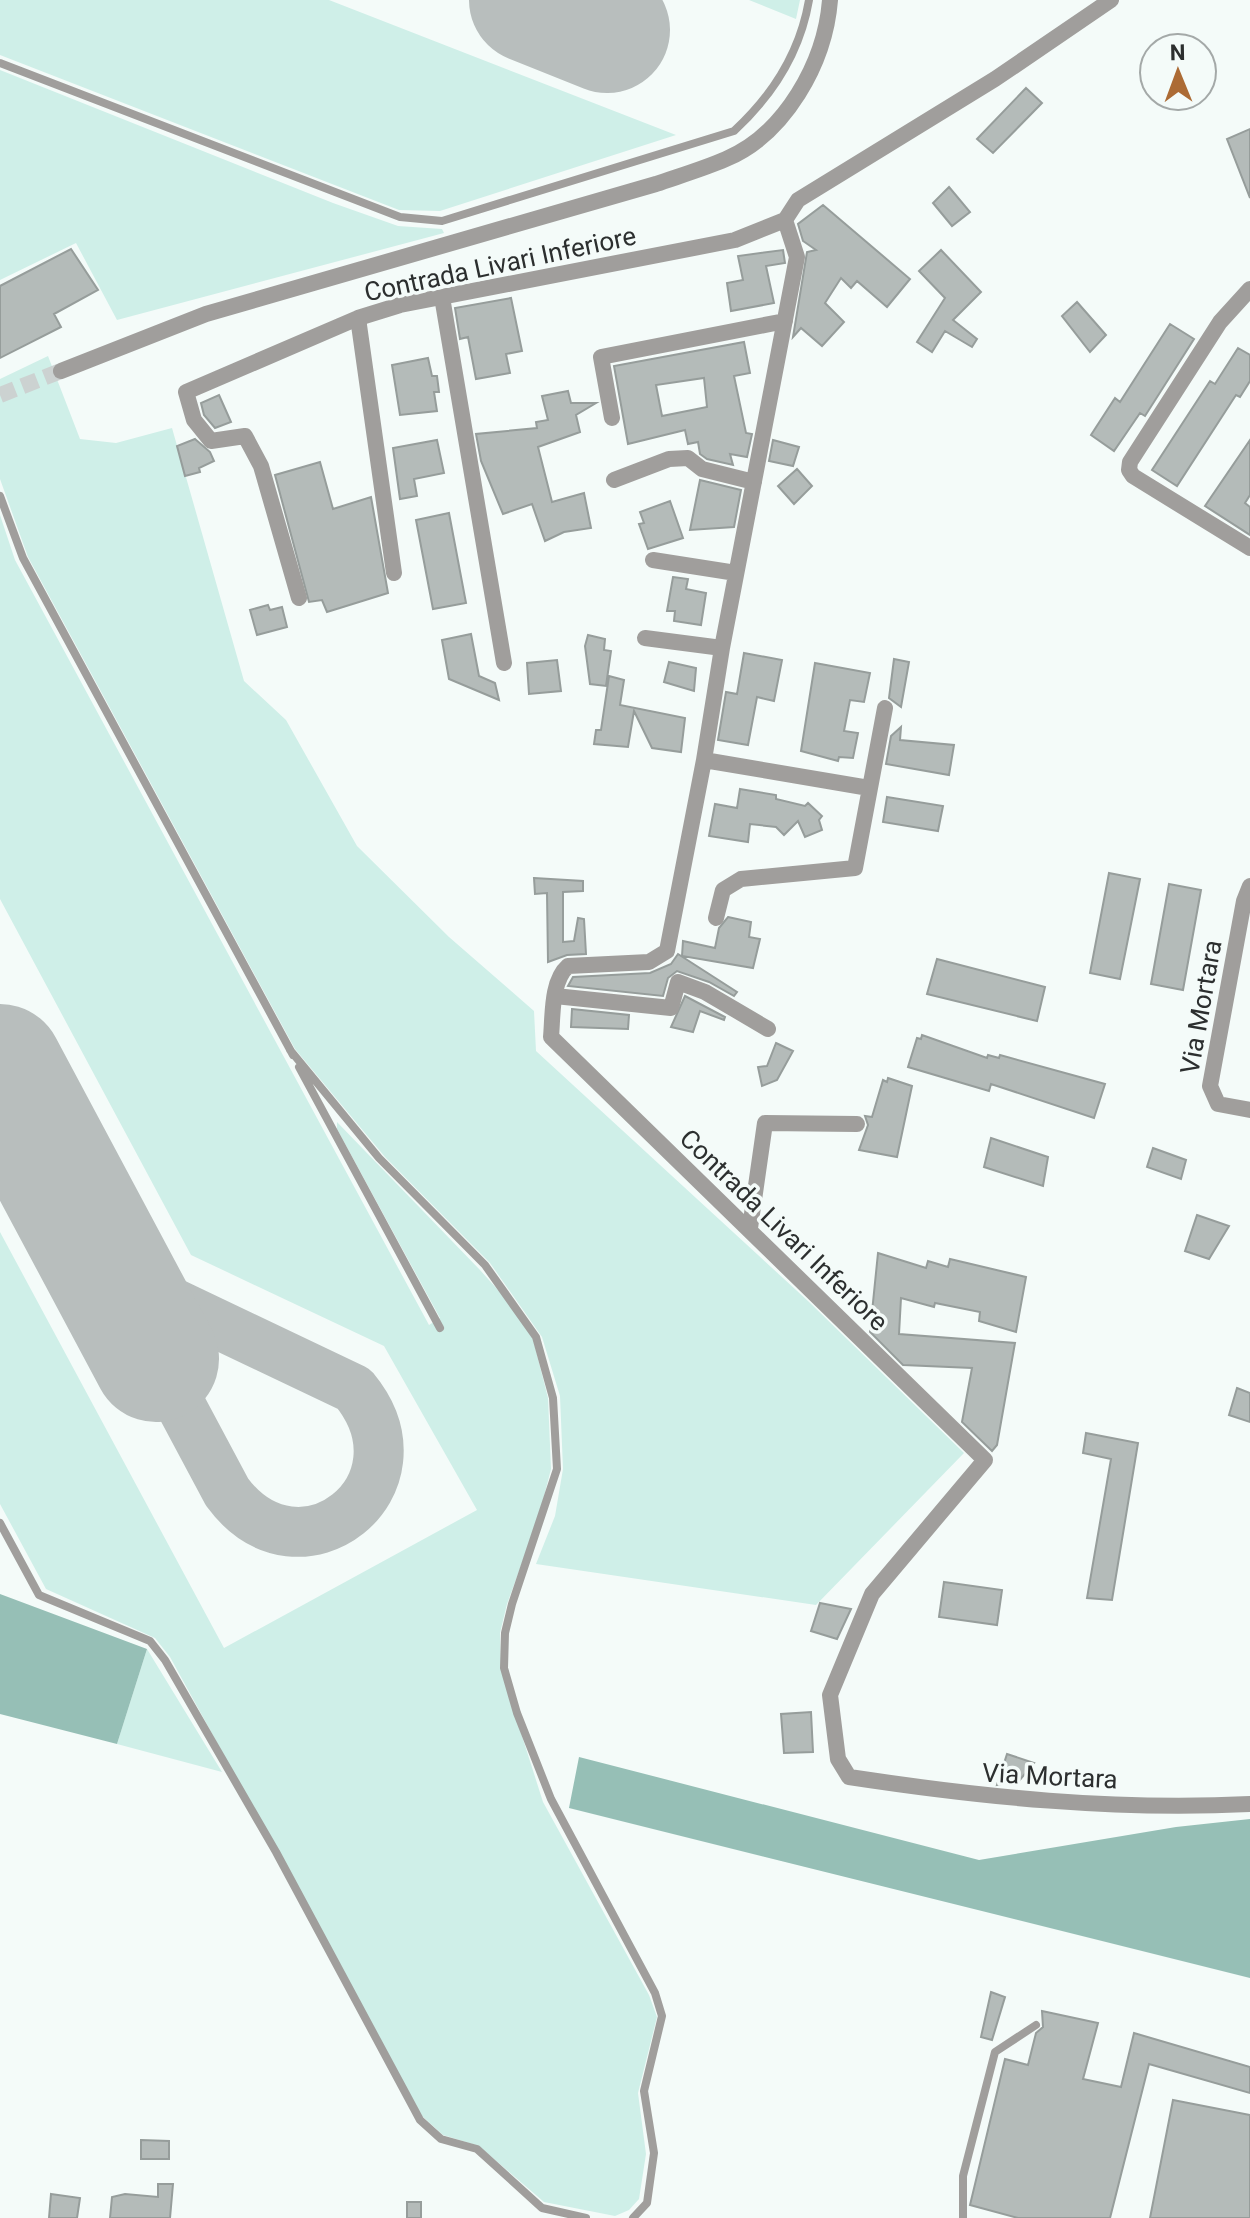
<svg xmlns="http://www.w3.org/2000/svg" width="1250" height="2218" font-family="Roboto,sans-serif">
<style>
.green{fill:#cfefe8}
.water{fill:#96bfb6}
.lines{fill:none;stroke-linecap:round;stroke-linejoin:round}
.taxiway{stroke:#b8bebd;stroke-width:50}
.runway{stroke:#b8bebd;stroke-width:126}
.building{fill:#b4bbb9;stroke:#969d9b;stroke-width:2;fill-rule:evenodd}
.street-tunnel{stroke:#ccd2d1;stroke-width:16;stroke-dasharray:16 8;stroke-linecap:butt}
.lane{stroke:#a09e9c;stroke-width:8}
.street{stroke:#a09e9c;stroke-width:16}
.labels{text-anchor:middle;stroke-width:7;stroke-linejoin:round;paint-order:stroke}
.street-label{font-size:26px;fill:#2c2f2f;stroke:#f4fbf9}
</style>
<rect width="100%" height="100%" fill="#f4fbf9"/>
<path class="green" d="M0,0H329L676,135L440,211L399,210L0,55Z
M749,0H800L796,19Z
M0,70L333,203L398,226L442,229L444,233L117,320L76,243L0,280Z
M48,356L80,439L116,443L172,428L244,681L286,720L357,846L449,937L534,1011L536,1051L808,1301L964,1453L816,1605L536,1564L555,1516L563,1469L560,1396L542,1337L490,1263L385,1157L295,1049L28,557L0,479V379Z
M0,515L15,560L429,1325L440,1318L337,1129V1122L480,1270L515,1309L533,1339L548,1398L551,1469L539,1516L507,1604L500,1633L501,1670L543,1802L649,1995L657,2017L638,2093L646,2154L639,2199L629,2210L615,2216L544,2202L479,2146L443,2135L422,2116L170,1657L155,1638L46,1589L0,1504V1232L224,1648L477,1510L384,1346L191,1255L0,899Z
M147,1649L222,1772L117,1744Z"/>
<path class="water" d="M0,1594L147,1649L117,1744L0,1714Z
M579,1757L979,1860L1176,1827L1250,1819V1978L569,1808Z"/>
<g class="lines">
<path class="taxiway" d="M94,1243L116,1270L146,1290L354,1389C434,1486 300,1591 227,1492L156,1359"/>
<path class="runway" d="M532,0L607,30
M0,1067L156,1359"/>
</g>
<path class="building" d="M1026,88L1042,103L993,153L977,139Z
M1250,129V198L1227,139Z
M949,187L970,212L952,226L933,203Z
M823,205L910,279L887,307L857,281L851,288L841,278L825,303L844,322L822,346L801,328L793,337L807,252L816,250L803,241L798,224Z
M71,249L98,290L54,314L61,327L0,358V286Z
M783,250L785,263L766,266L774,303L731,311L727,283L743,280L738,256Z
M941,250L981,292L953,320L977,339L972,347L945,331L932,352L917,342L945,298L919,271Z
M511,298L522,351L506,354L510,373L476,379L468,337L460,339L455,308Z
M1077,302L1106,335L1090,352L1062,316Z
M1170,324L1194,339L1145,416L1140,413L1114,451L1091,435L1115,398L1120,402Z
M744,342L750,373L734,376L746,433L752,434L747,457L730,454L733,465L707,459L700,454L698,442L688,444L685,430L628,444L614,366ZM704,378L707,407L662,416L656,385Z
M1238,348L1250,355V381L1240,397L1236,395L1177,486L1152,470L1210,381L1215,384Z
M428,358L432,376H437L439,392H434L437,411L400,415L392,365Z
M568,391L571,403H596L576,415L580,432L538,447L552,502L584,493L591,528L564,532L545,541L532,504L503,514L481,461L476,434L537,428L536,422L548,420L542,396Z
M219,395L231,422L215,428L204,415L201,403Z
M195,439L210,452L214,461L199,468L200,472L185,476L177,446Z
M437,440L444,473L414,479L417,496L400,499L393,448Z
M773,440L799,447L793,466L769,461Z
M1250,440V495L1245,503L1250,507V535L1205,506Z
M320,462L333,509L371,497L388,593L327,612L322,600L309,602L275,475Z
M797,469L812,486L794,504L778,486Z
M700,480L741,490L734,527L690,530Z
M670,501L683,538L648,549L639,524L644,523L640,512Z
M449,513L466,603L433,609L416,520Z
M673,577L688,579L686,589L706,593L701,625L674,621L675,611H667Z
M268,605L270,610L282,607L287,627L257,635L250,610Z
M471,634L479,676L495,683L499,700L449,679L442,640Z
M588,635L605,639L604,650L611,651L606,686L590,684L585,646Z
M744,653L782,660L774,701L757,697L748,745L718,740L726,692L737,694Z
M894,659L909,662L901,707L889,698Z
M557,660L561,691L529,694L527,663Z
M669,662L696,668L694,691L664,682Z
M815,663L870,673L864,702L850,700L844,731L858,733L853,758L839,757L838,761L801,751Z
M609,676L624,680L620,705L685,718L681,752L652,748L634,711L628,747L594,744L596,730H601Z
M901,727L900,740L954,745L949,775L886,764L891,736Z
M740,789L776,795V799L805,806L808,803L822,816L819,820L822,830L805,837L798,821L784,835L776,827L750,824L748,842L709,836L715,804L737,808Z
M887,797L943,806L938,831L883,822Z
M1109,873L1140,879L1120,979L1090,973Z
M534,878L583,881V891L563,892V942L574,941L578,918L584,919L586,954L567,955L548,962L547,893L535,894Z
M1169,884L1201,890L1183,990L1151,984Z
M728,917L751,922L749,937L760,939L753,968L682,956L683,941L715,948L719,928Z
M678,954L737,992L734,996L709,982L677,971L668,978L663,996L568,986L573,977L650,973L671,964Z
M937,959L1045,987L1037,1021L927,994Z
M685,996L725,1017L724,1020L700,1011L693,1032L671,1027Z
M572,1009L629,1015L628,1029L571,1027Z
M922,1035L987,1058L988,1055L999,1058L1000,1055L1105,1084L1094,1118L991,1084L989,1091L908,1067L917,1038L921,1039Z
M776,1043L793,1051L777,1080L762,1086L758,1067L767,1066Z
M888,1078L912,1086L897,1157L859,1150L868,1125L865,1116L872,1117L883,1080L887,1082Z
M991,1138L1048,1157L1043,1186L984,1167Z
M1153,1148L1186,1160L1181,1179L1147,1167Z
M1197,1215L1229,1226L1209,1259L1185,1251Z
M878,1253L926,1268L928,1261L948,1267L950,1259L1026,1277L1016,1332L979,1321L980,1312L935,1303L934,1307L901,1298L899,1334L1015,1343L997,1445L992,1451L962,1422L972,1368L903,1365L870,1332Z
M1237,1388L1250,1393V1422L1229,1415Z
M1086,1433L1138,1443L1112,1600L1087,1598L1111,1459L1083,1453Z
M944,1582L1002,1590L997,1625L939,1617Z
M820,1603L851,1609L837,1639L811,1631Z
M811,1712L813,1752L784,1753L781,1714Z
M1007,1754L1034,1763L1019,1781L997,1785Z
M991,1992L1005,1997L992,2040L981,2037Z
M1042,2011L1098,2023L1083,2079L1121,2087L1134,2033L1250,2067V2093L1149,2064L1110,2218H1018L970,2205L1005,2059L1028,2065L1036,2033L1043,2027Z
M1173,2100L1250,2115V2218H1150Z
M141,2140L169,2141V2159H141Z
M158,2184H173L170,2218H110L112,2197L125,2194L158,2197Z
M51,2194L80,2198L77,2218H49Z
M407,2202H421V2218H407Z"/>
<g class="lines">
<path class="street-tunnel" d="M0,395L61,371"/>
<path class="lane" d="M0,63L400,217L442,221L734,131C773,95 800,53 809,0
M0,496L23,558L293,1055
M290,1050L379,1158L485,1265L536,1337L553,1398L557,1469L512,1604L505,1633L504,1668L517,1713L551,1799L655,1993L662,2016L644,2091L654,2153L647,2203L633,2218
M299,1067L440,1328
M0,1523L39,1595L150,1641L165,1660L276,1852L420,2120L441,2139L477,2149L542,2208L586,2218
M963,2218V2176L995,2052L1036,2025"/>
<path class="street" d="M785,220L797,257L722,648L704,760L869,788
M1250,289L1220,322L1130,462L1129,470L1133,476L1250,548
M442,297L504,663
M358,318L394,573
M61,371L206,314L656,184C679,176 703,169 726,159C785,134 825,63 830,0
M612,418L601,357L785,321
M614,480L669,459L688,458L702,469L754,482
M653,560L736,573
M299,598L261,466L245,436L211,441L194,420L186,392L358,318L400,305L735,240L785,220L798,200L995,79L1111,0
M645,638L722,648
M704,760L667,951L649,962L568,966C551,981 553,1015 551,1037L985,1460L872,1594L830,1695L838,1759L849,1777C981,1797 1116,1811 1250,1804
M1250,886L1244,901L1210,1086L1218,1104L1250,1110
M716,918L723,890L741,879L855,868L885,708
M555,996L671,1008L678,982L705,992L768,1029
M750,1228L765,1123L857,1124"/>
</g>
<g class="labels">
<g class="street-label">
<text transform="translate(500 264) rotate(-12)" y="9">Contrada Livari Inferiore</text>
<text transform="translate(1201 1007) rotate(-80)" y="9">Via Mortara</text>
<text transform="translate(784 1230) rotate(44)" y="9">Contrada Livari Inferiore</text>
<text transform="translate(1050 1776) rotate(3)" y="9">Via Mortara</text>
</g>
</g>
<g transform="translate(1178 72) rotate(359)"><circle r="38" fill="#f4fbf9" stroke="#a4a9a8" stroke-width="2"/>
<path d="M0-6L14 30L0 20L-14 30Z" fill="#ac6b35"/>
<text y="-12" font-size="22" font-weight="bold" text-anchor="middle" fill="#2c2f2f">N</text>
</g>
</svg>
